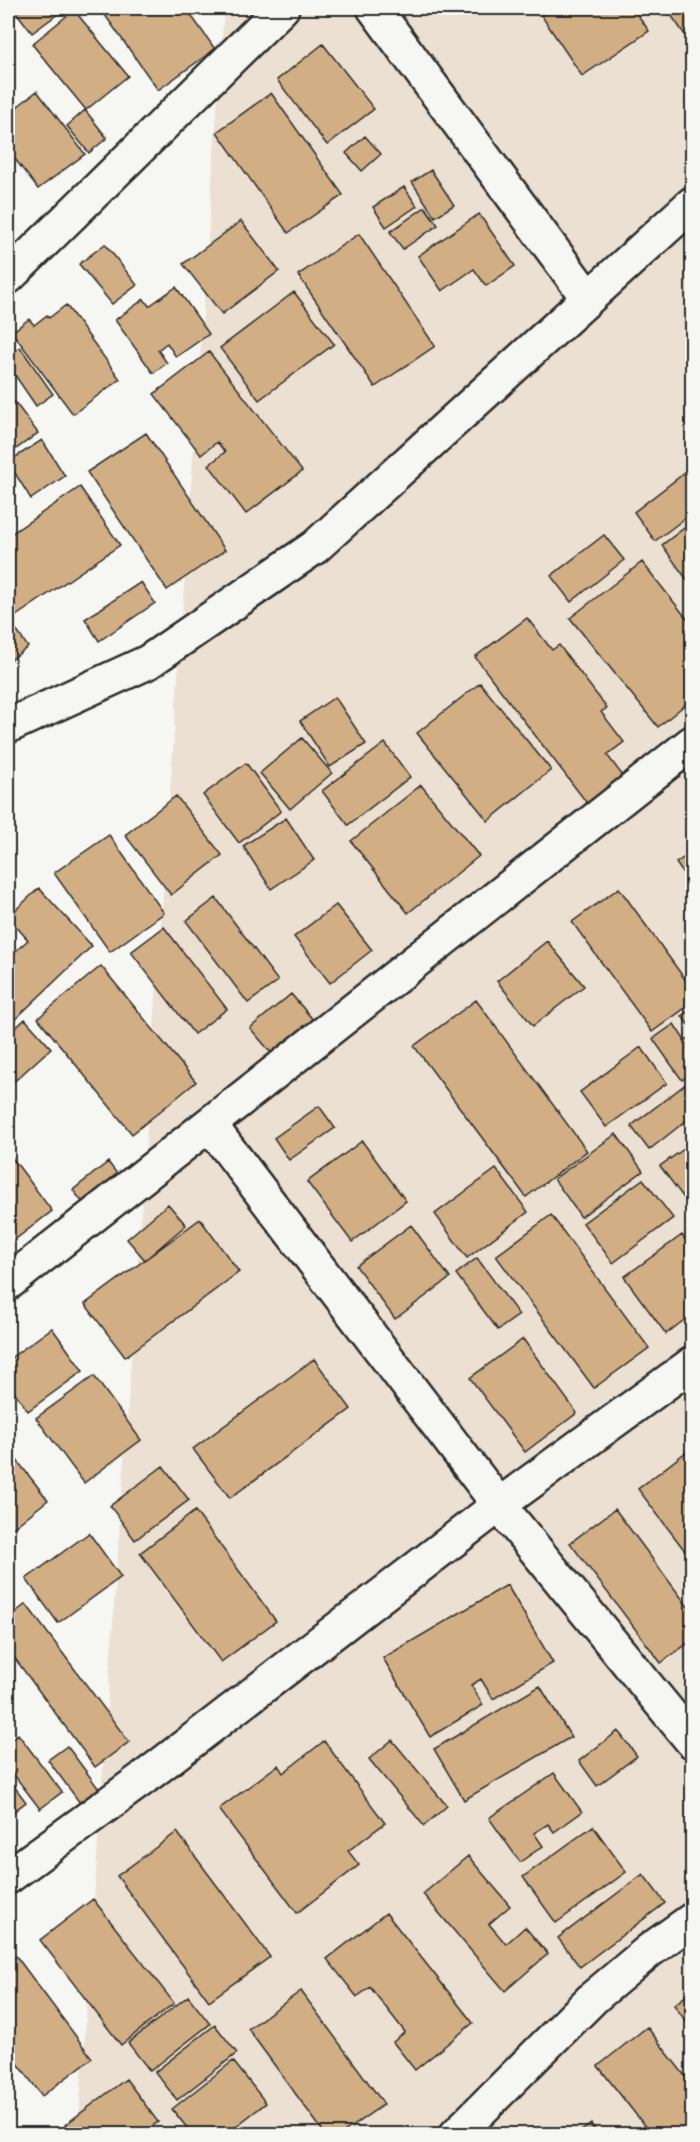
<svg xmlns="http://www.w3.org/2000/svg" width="700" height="2142" font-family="'Architects Daughter',sans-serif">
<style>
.built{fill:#ebe0d1}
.building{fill:#d2ae84;stroke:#2b2b2b;stroke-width:1.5}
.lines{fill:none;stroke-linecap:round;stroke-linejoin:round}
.minor-casing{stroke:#2b2b2b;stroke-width:38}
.minor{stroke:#f6f6f2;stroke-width:33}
</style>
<rect width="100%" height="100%" fill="#f6f6f2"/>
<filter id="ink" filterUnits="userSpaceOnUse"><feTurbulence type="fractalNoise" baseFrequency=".0167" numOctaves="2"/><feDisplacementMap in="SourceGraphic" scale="12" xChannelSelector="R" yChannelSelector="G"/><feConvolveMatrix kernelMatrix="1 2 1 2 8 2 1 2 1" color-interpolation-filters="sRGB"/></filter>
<g filter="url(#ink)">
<path class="built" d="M224,8H692V2134H78Z"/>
<path class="building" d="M13,8H66L32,33Z
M100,8H186L215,49L158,90Z
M552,8H633L649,31L582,76L541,15Z
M666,8H692V45Z
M74,10L128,76L86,110L32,44Z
M323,44L374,109L327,145L277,80Z
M37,91L85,154L38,189L8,150V114Z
M271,93L343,195L288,233L217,132Z
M85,110L107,138L89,153L67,126Z
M365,136L381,154L362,171L346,153Z
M431,170L454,205L435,217L412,182Z
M404,187L417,206L386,227L373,207Z
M425,207L438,225L403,249L390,232Z
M479,214L515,266L486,286L474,269L442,291L418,256Z
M241,221L279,271L222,314L183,264Z
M359,234L435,346L375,387L298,275Z
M105,244L137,285L112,304L79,264Z
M176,287L209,334L176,357L167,343L158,350L167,363L153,373L115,320L144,299L149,306Z
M294,292L334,344L259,400L220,348Z
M66,305L120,379L73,414L12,332L29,319L34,325L47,315L49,318Z
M20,347L53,394L36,406L8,365V356Z
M209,352L302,471L246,514L209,465L225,452L217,442L201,455L154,394Z
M8,393L38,433L8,455Z
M146,433L225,550L167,590L87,472Z
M42,440L65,476L31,499L8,462Z
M691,468L692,513L655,541L634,512Z
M80,487L120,545L13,618L8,610V536Z
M692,522V587L662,545Z
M604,535L624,560L571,602L551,576Z
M642,562L692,625V699L658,727L570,618Z
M141,582L155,603L99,641L85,619Z
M8,618L28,647L8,662Z
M527,618L552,650L559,645L607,708L601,712L624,742L607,755L623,776L587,803L475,657Z
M480,683L551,770L488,821L417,733Z
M335,697L366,744L330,767L300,721Z
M302,738L332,773L290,809L260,773Z
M385,743L410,777L348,825L322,791Z
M246,763L281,811L239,843L203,795Z
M421,785L479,856L408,913L351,841Z
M176,796L222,855L171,895L125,835Z
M286,818L314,860L271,889L243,846Z
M109,835L164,913L110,952L54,873Z
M692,852V886L676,863Z
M39,888L92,946L8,1026V958L28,940L8,917Z
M619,888L692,989V1003L652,1032L572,922Z
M216,898L278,981L248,1003L186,921Z
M336,905L372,950L330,983L294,937Z
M164,927L227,1009L194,1034L131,952Z
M547,941L584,986L533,1026L497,981Z
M101,966L196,1082L132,1134L38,1018Z
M291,994L315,1022L274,1056L250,1028Z
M476,1000L587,1151L526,1197L414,1046Z
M692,1009V1030L682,1016Z
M25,1019L51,1048L8,1087V1035Z
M674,1024L685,1041L692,1036V1073L682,1080L653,1039Z
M641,1047L667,1083L606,1127L580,1092Z
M691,1080L692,1116L649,1150L631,1126Z
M319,1106L335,1128L289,1160L274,1138Z
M616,1134L643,1171L581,1217L554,1179Z
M362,1141L406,1201L352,1242L307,1182Z
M684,1149L692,1160V1209L660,1166Z
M8,1152L52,1211L8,1245Z
M108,1162L118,1175L83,1203L73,1190Z
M496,1169L528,1212L467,1258L435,1214Z
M643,1179L673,1218L613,1263L583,1223Z
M168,1204L186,1225L145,1260L127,1239Z
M551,1215L649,1348L594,1388L496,1256Z
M200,1219L239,1272L125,1357L85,1304Z
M411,1225L450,1278L395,1319L356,1266Z
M682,1235L692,1249V1314L666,1334L624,1277Z
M477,1258L519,1315L498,1330L456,1274Z
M52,1328L83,1371L28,1411L8,1383V1360Z
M523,1339L577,1413L525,1452L470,1378Z
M314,1359L351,1409L230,1498L193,1449Z
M94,1376L141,1440L84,1483L36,1418Z
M8,1449L48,1500L8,1532Z
M686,1452L692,1460V1560L638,1489Z
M163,1466L189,1500L135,1540L110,1506Z
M615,1509L692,1612V1640L661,1663L570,1543Z
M195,1511L276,1621L221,1662L140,1553Z
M89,1533L121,1577L58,1623L26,1579Z
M507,1585L553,1663L493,1699L481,1679L471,1685L483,1705L430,1737L383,1658Z
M26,1604L129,1742L95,1767L8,1649V1618Z
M540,1686L571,1737L464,1800L434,1749Z
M618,1731L637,1756L597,1786L579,1761Z
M18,1734L62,1792L40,1809L8,1767V1743Z
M392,1740L447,1806L424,1826L369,1759Z
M324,1741L385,1823L348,1851L359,1865L297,1913L219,1809L278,1765L283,1773Z
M67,1746L99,1789L80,1803L48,1760Z
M554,1773L582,1812L554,1832L548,1824L534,1833L543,1846L520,1862L489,1818Z
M8,1778L26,1802L8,1816Z
M593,1826L626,1872L556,1923L523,1877Z
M177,1832L270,1957L209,2001L117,1876Z
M468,1856L510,1906L489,1924L506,1944L525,1927L548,1954L505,1991L423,1894Z
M643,1874L665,1903L580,1967L558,1938Z
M93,1899L174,2003L121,2045L40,1940Z
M386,1913L473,2023L415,2070L393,2042L405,2032L370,1987L357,1997L327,1959Z
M16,1956L92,2058L42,2096L8,2050V1962Z
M301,1991L384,2104L341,2134H325L248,2029Z
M692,1991V2030L674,2005Z
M188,1996L210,2024L150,2071L128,2043Z
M215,2025L237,2053L177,2100L155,2072Z
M647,2027L692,2085V2134H651L598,2066Z
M233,2061L266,2103L226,2134H192L172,2109Z
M126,2079L158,2122L141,2134H72L65,2125Z
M591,2124L598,2134H577Z"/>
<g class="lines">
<defs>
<path id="minor" d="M374,8L588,298
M8,277L282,8
M8,726L148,662L315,547L692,204
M210,1125L499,1505L692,1741
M8,1283L692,743
M8,1877L149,1774L499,1505L692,1364
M457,2134L594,1997L650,1950L692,1920"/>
</defs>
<use href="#minor" class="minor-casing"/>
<use href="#minor" class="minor"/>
</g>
</g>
<rect width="700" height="2142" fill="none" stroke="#f6f6f2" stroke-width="30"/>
<rect x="15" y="15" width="670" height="2112" fill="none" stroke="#2b2b2b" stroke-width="2" filter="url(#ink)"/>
</svg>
